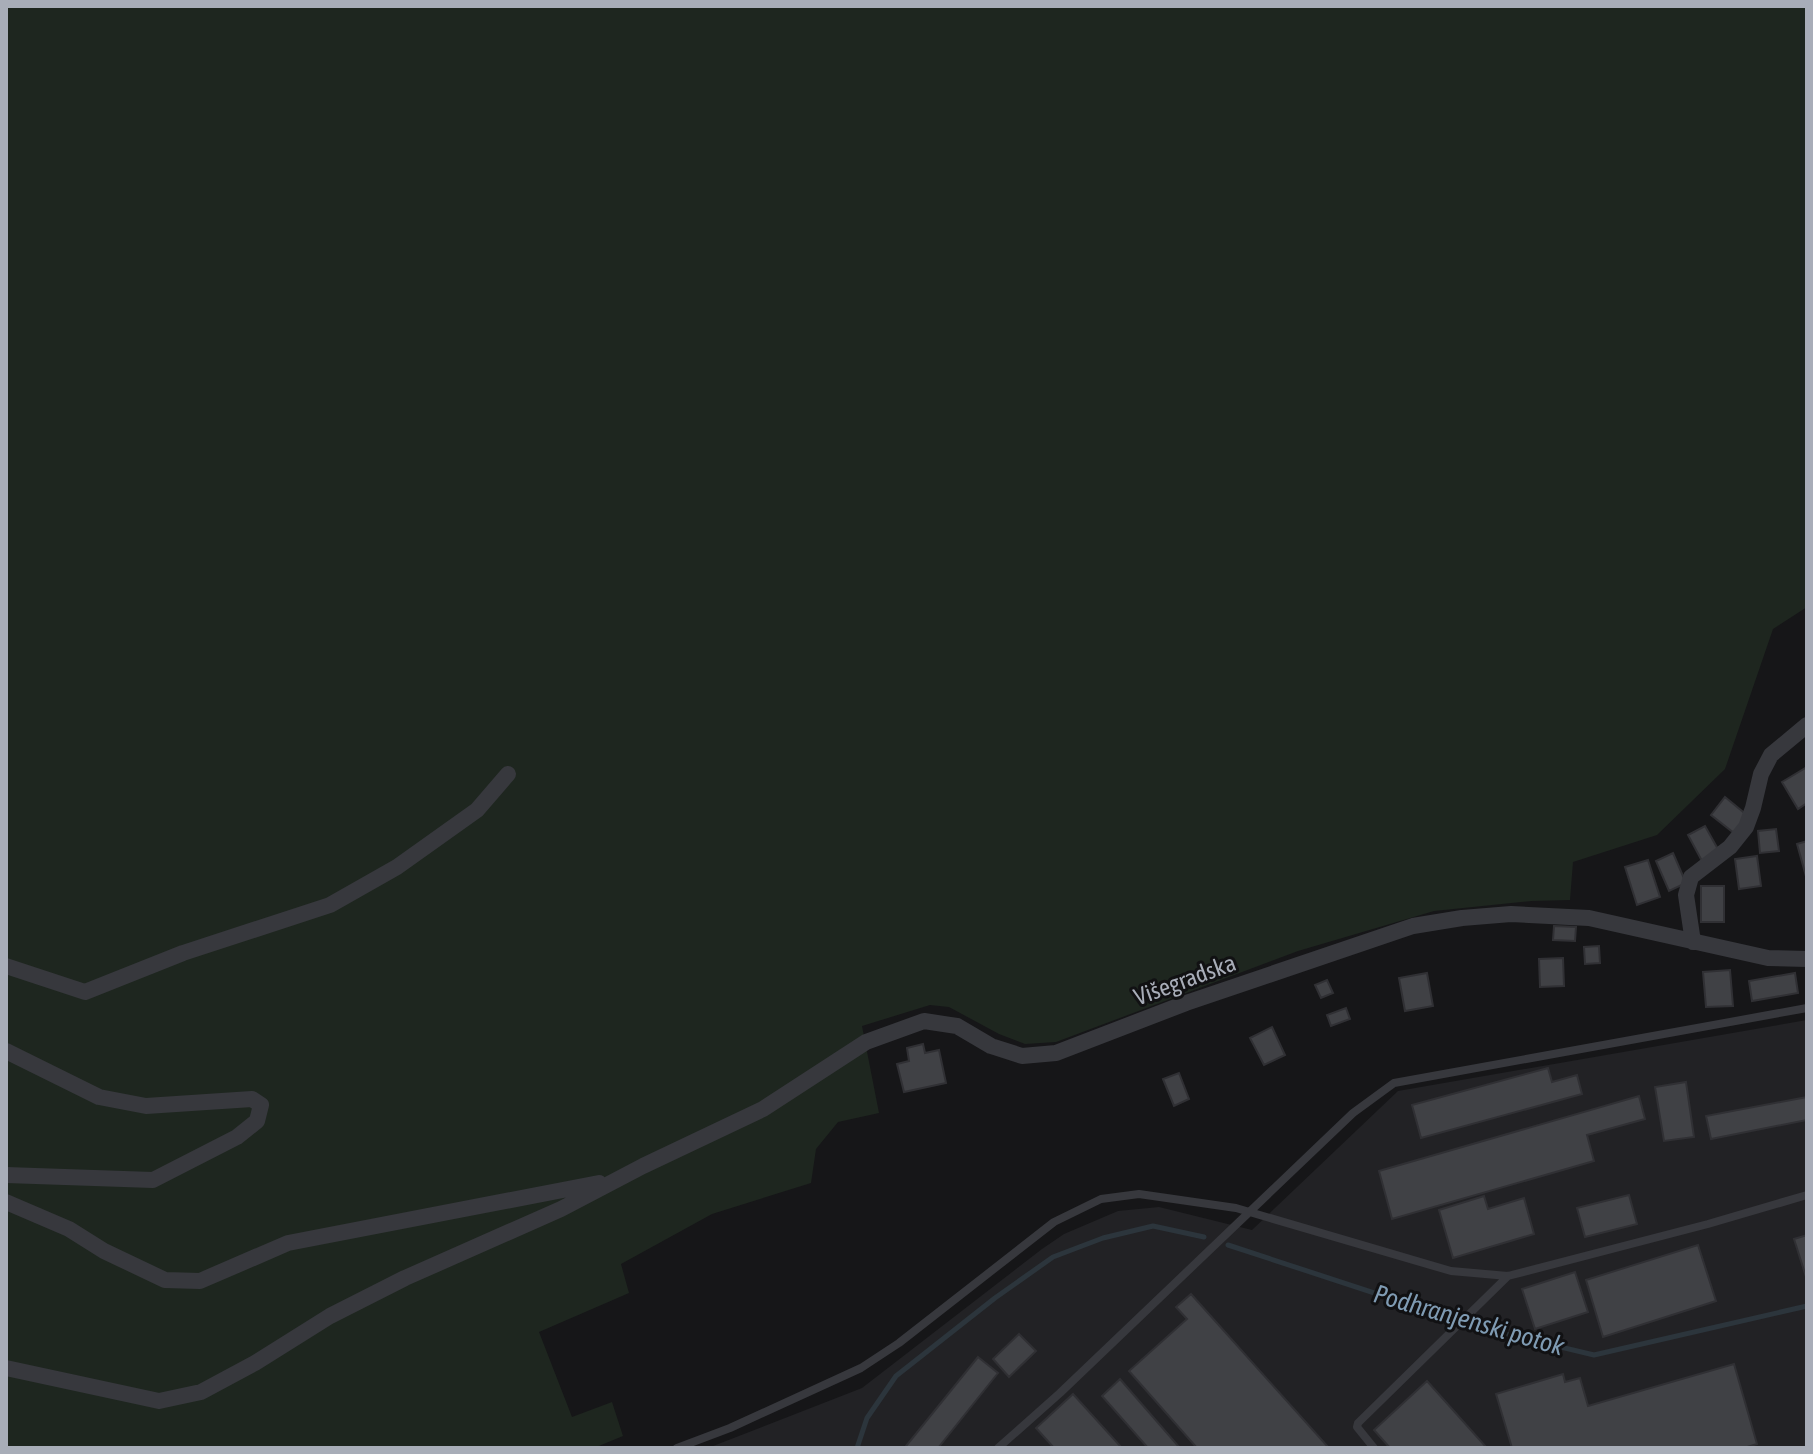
<svg xmlns="http://www.w3.org/2000/svg" width="1813" height="1454" font-family="'Asap Condensed',sans-serif">
<style>
.built{fill:#222225}
.green{fill:#1e261f}
.lines{fill:none;stroke-linecap:round;stroke-linejoin:round}
.stream{stroke:#2c353c;stroke-width:5}
.building{fill:#404145;stroke:#303034;stroke-width:2}
.lane{stroke:#37383d;stroke-width:8}
.street{stroke:#37383d;stroke-width:16}
.labels{text-anchor:middle;stroke-width:6;stroke-linejoin:round;paint-order:stroke}
.street-label{font-size:24px;fill:#a8adb8;stroke:#111113}
.water-label{font-size:26px;font-style:italic;fill:#7f9bb3;stroke:#111113}
</style>
<rect width="100%" height="100%" fill="#161618"/>
<path class="built" d="M1807,1020V1448H708L862,1388L1042,1249L1064,1234L1118,1211L1159,1207L1252,1230L1398,1091Z"/>
<path class="green" d="M6,6H1807V607L1773,629L1725,769L1657,835L1573,862L1570,900L1532,901L1434,911L1298,951L1056,1042L1025,1044L999,1034L949,1007L930,1005L862,1026L879,1113L838,1122L816,1149L811,1183L712,1214L621,1264L629,1293L539,1332L572,1417L612,1402L623,1436L594,1448H6Z"/>
<g class="lines">
<path class="stream" d="M1228,1245L1481,1328L1594,1355L1807,1306
M857,1448L867,1418L896,1376L995,1298L1053,1257L1103,1238L1153,1226L1204,1237"/>
</g>
<path class="building" d="M1807,767V803L1798,809L1782,782Z
M1725,797L1748,816L1734,833L1711,815Z
M1705,826L1719,851L1702,861L1688,835Z
M1776,829L1779,851L1760,853L1758,831Z
M1807,841V880L1797,844Z
M1673,853L1686,883L1669,891L1656,861Z
M1757,856L1761,886L1739,889L1735,859Z
M1648,860L1660,897L1637,905L1625,867Z
M1701,886H1724V922H1701Z
M1554,926L1576,927L1575,941L1553,940Z
M1599,946L1600,963L1585,964L1584,947Z
M1563,958L1564,986L1540,987L1539,959Z
M1730,970L1733,1006L1706,1007L1703,972Z
M1427,973L1433,1006L1405,1011L1399,978Z
M1795,973L1798,993L1752,1001L1749,981Z
M1327,980L1333,993L1321,998L1315,985Z
M1346,1008L1350,1019L1331,1026L1327,1015Z
M1272,1027L1285,1055L1264,1065L1250,1038Z
M923,1044L925,1053L939,1050L946,1083L904,1092L897,1064L909,1061L907,1048Z
M1548,1068L1552,1082L1577,1075L1582,1094L1421,1138L1412,1105Z
M1179,1073L1189,1099L1174,1106L1163,1079Z
M1686,1082L1694,1137L1664,1141L1655,1087Z
M1639,1096L1645,1119L1587,1135L1594,1161L1392,1219L1379,1171Z
M1807,1097V1120L1711,1139L1706,1116Z
M1629,1195L1637,1224L1585,1237L1577,1208Z
M1484,1196L1488,1209L1524,1198L1534,1234L1453,1258L1439,1210Z
M1807,1235V1280L1794,1239Z
M1698,1245L1716,1301L1603,1337L1586,1280Z
M1575,1272L1588,1312L1535,1329L1522,1289Z
M1191,1294L1329,1448H1197L1129,1371L1187,1319L1176,1307Z
M1019,1334L1036,1351L1009,1377L993,1359Z
M978,1357L998,1373L938,1448H909L906,1446Z
M1734,1364L1757,1444L1744,1448H1512L1496,1394L1563,1374L1565,1382L1580,1378L1588,1406Z
M1120,1379L1180,1448H1148L1102,1396Z
M1427,1381L1487,1448H1390L1374,1430Z
M1073,1394L1122,1448H1054L1036,1428Z"/>
<g class="lines">
<path class="lane" d="M677,1448L730,1428L861,1368L899,1343L1054,1222L1101,1199L1139,1194L1236,1208L1451,1271L1508,1276L1708,1224L1807,1195
M998,1448L1060,1393L1353,1113L1394,1083L1807,1008
M1374,1448L1357,1427L1358,1423L1508,1276"/>
<path class="street" d="M1693,942L1686,895L1691,877L1730,847L1746,827L1753,808L1761,774L1771,755L1807,725
M6,966L85,992L183,953L330,905L397,867L477,810L508,774
M6,1051L99,1097L146,1106L252,1099L261,1105L257,1121L237,1137L153,1180L6,1175
M6,1202L69,1229L104,1251L165,1280L200,1281L288,1243L599,1183
M6,1368L159,1401L201,1392L255,1363L330,1316L405,1278L561,1209L643,1166L763,1109L866,1042L924,1021L957,1026L991,1046L1022,1056L1056,1053L1186,1003L1413,926L1462,918L1511,914L1589,918L1768,958L1807,959"/>
</g>
<g class="labels">
<g class="street-label">
<text transform="translate(1185 980) rotate(-20)" y="8">Višegradska</text>
</g>
<g class="water-label">
<text transform="translate(1469 1320) rotate(16)" y="9">Podhranjenski potok</text>
</g>
</g>
<rect width="1813" height="1454" fill="none" stroke="#a8adb8" stroke-width="16"/>
</svg>
